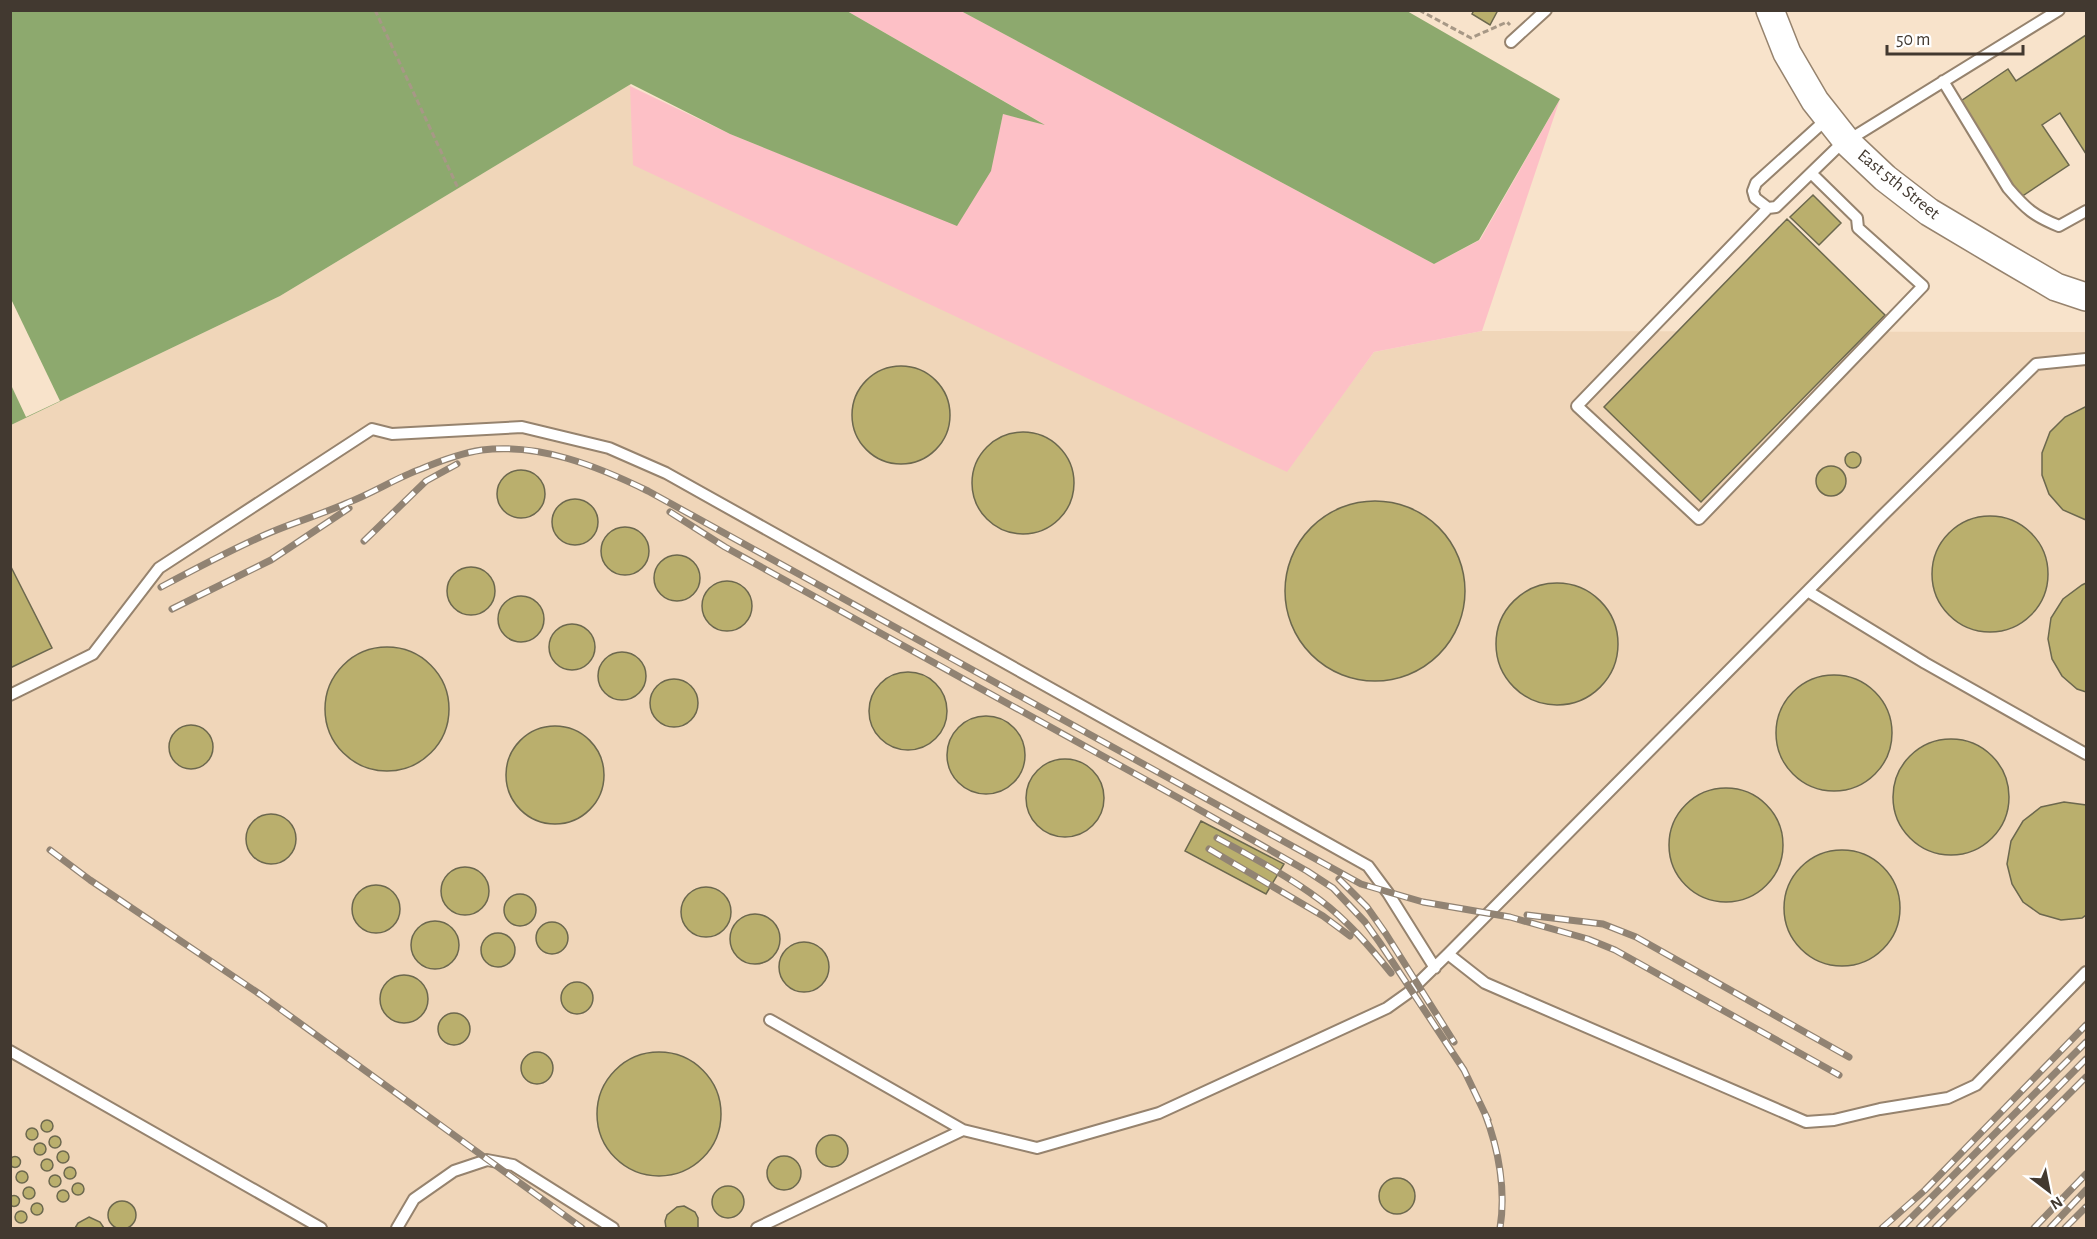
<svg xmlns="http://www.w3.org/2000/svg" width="2097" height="1239" font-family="'Alegreya Sans',sans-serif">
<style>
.built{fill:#f0d6b9}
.green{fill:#fdc0c6}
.water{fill:#8da96e}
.pier{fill:#f8e3cb}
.building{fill:#baaf6d;stroke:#6c684e;stroke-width:1.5}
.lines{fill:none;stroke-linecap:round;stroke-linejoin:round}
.lane-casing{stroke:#96836e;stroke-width:14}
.secondary-casing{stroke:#96836e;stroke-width:30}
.path{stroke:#a79886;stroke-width:3;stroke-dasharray:6 3;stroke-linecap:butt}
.lane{stroke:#fff;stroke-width:10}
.secondary{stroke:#fff;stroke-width:27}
.rail-casing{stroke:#918373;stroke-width:7}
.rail{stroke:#fff;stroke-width:4.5;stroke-dasharray:14;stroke-linecap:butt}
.labels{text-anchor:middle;stroke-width:5;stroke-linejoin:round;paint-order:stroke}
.street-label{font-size:18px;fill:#423930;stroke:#fff}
</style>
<rect width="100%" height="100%" fill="#f8e3cb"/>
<path class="built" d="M631,84L630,86L1286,471L1374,352L1482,331L2086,332V1228H11V425L280,296Z"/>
<path class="green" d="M847,11H961L1434,264L1480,240L1560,99L1482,331L1374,352L1287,472L633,165L630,86L730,134L957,225L990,171L1003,114L1042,123Z"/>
<path class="water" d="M11,11H847L1045,125L1003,114L991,171L957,226L730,134L631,84L280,296L11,425Z
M961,11H1407L1560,99L1479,240L1434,264Z"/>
<path class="pier" d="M11,299L60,401L26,417L11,385Z"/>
<path class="building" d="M1474,10H1498L1490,25L1472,14Z
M2086,35V154L2060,113L2042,125L2069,165L2021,197L1958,103L2008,69L2016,81Z
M1813,195L1841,223L1819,245L1790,217Z
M1787,219L1885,315L1701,502L1604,407Z
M852 415a49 49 0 1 1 98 0a49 49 0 1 1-98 0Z
M2085,407H2086V520L2063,510L2049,494L2042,475V453L2050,432L2065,417Z
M972 483a51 51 0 1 1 102 0a51 51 0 1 1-102 0Z
M1845 460a8 8 0 1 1 16 0a8 8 0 1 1-16 0Z
M1816 481a15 15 0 1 1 30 0a15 15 0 1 1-30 0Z
M497 494a24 24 0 1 1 48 0a24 24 0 1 1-48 0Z
M552 522a23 23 0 1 1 46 0a23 23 0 1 1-46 0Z
M1285 591a90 90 0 1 1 180 0a90 90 0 1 1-180 0Z
M1932 574a58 58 0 1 1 116 0a58 58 0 1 1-116 0Z
M601 551a24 24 0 1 1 48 0a24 24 0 1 1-48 0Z
M654 578a23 23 0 1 1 46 0a23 23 0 1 1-46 0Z
M10,565L52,648L10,668Z
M447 591a24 24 0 1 1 48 0a24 24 0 1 1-48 0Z
M702 606a25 25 0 1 1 50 0a25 25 0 1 1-50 0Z
M1496 644a61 61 0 1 1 122 0a61 61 0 1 1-122 0Z
M2086,583V692L2077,689L2062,676L2052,659L2048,639L2051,618L2063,599L2082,585Z
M498 619a23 23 0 1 1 46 0a23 23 0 1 1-46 0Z
M549 647a23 23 0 1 1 46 0a23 23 0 1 1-46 0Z
M325 709a62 62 0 1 1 124 0a62 62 0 1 1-124 0Z
M598 676a24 24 0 1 1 48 0a24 24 0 1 1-48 0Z
M869 711a39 39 0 1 1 78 0a39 39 0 1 1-78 0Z
M1776 733a58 58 0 1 1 116 0a58 58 0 1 1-116 0Z
M650 703a24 24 0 1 1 48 0a24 24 0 1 1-48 0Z
M947 755a39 39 0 1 1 78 0a39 39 0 1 1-78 0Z
M169 747a22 22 0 1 1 44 0a22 22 0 1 1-44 0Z
M506 775a49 49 0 1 1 98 0a49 49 0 1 1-98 0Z
M1893 797a58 58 0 1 1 116 0a58 58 0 1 1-116 0Z
M1026 798a39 39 0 1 1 78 0a39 39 0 1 1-78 0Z
M1669 845a57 57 0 1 1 114 0a57 57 0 1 1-114 0Z
M2064,802L2086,805V915L2082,918L2061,920L2040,914L2023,902L2012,884L2007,864L2011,841L2023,821L2041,807Z
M246 839a25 25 0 1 1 50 0a25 25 0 1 1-50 0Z
M1201,821L1284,864L1266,894L1185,851Z
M1784 908a58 58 0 1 1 116 0a58 58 0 1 1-116 0Z
M441 891a24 24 0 1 1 48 0a24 24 0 1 1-48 0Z
M352 909a24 24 0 1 1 48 0a24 24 0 1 1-48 0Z
M681 912a25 25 0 1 1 50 0a25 25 0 1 1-50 0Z
M504 910a16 16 0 1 1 32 0a16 16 0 1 1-32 0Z
M730 939a25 25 0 1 1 50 0a25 25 0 1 1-50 0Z
M411 945a24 24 0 1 1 48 0a24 24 0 1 1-48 0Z
M536 938a16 16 0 1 1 32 0a16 16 0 1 1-32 0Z
M481 950a17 17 0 1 1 34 0a17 17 0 1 1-34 0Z
M779 967a25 25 0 1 1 50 0a25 25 0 1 1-50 0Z
M380 999a24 24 0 1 1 48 0a24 24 0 1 1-48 0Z
M561 998a16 16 0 1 1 32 0a16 16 0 1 1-32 0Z
M438 1029a16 16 0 1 1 32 0a16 16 0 1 1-32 0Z
M521 1068a16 16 0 1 1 32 0a16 16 0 1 1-32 0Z
M597 1114a62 62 0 1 1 124 0a62 62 0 1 1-124 0Z
M41 1126a6 6 0 1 1 12 0a6 6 0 1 1-12 0Z
M26 1134a6 6 0 1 1 12 0a6 6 0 1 1-12 0Z
M816 1151a16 16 0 1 1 32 0a16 16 0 1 1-32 0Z
M49 1142a6 6 0 1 1 12 0a6 6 0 1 1-12 0Z
M34 1149a6 6 0 1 1 12 0a6 6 0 1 1-12 0Z
M57 1157a6 6 0 1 1 12 0a6 6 0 1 1-12 0Z
M767 1173a17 17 0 1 1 34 0a17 17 0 1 1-34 0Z
M9.5 1162a5.5 5.5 0 1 1 11 0a5.5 5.5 0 1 1-11 0Z
M41 1165a6 6 0 1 1 12 0a6 6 0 1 1-12 0Z
M64 1173a6 6 0 1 1 12 0a6 6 0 1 1-12 0Z
M16 1177a6 6 0 1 1 12 0a6 6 0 1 1-12 0Z
M49 1181a6 6 0 1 1 12 0a6 6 0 1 1-12 0Z
M1379 1196a18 18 0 1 1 36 0a18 18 0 1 1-36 0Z
M72 1189a6 6 0 1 1 12 0a6 6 0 1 1-12 0Z
M712 1202a16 16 0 1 1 32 0a16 16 0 1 1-32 0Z
M23 1193a6 6 0 1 1 12 0a6 6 0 1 1-12 0Z
M57 1196a6 6 0 1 1 12 0a6 6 0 1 1-12 0Z
M8.5 1201a5.5 5.5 0 1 1 11 0a5.5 5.5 0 1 1-11 0Z
M108 1215a14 14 0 1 1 28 0a14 14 0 1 1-28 0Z
M31 1209a6 6 0 1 1 12 0a6 6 0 1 1-12 0Z
M684,1206L695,1212L698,1218V1228H666L665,1221L667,1215L677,1207Z
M15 1217a6 6 0 1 1 12 0a6 6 0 1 1-12 0Z
M89,1217L100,1222L104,1228H75L78,1223Z"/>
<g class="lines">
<defs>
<path id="lane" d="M1511,42L1546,10
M1943,81L2008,188C2026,209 2034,216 2059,226L2086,211
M1828,118L1756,183L1753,191L1755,198L1768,208L1776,207L1845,140
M1847,141L2059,10
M1768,208L1577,406L1699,519L1923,286L1858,228L1857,218L1811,173
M1809,592L1925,663L2086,754
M10,695L93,654L159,568L372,429L392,434L522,427L609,448L666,473L1368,866L1388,893L1435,968
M1448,954L1485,983L1806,1122L1834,1120L1880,1109L1948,1098L1976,1085L2086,972
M770,1020L963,1130
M10,1051L321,1228
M397,1228L414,1199L454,1171L487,1160L513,1165L613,1228
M757,1228L963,1130L1037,1148L1159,1113L1387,1008L1408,993L1448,954L1883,515L2036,364L2086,359"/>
<path id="secondary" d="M1770,10L1787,53L1815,101L1849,144L1885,178L1929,212L2003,256L2056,287L2086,297"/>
</defs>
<use href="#lane" class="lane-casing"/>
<use href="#secondary" class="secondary-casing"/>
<path class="path" d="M375,10L458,188
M1419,10L1471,38L1507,22L1510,25"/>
<use href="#lane" class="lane"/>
<use href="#secondary" class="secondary"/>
<defs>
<path id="rail" d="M670,512L725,547L1184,801L1307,871L1333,888L1365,922L1380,943L1464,1070L1488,1120
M364,541L426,481L457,464
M161,587C193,570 225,553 258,538C287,524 318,516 347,503C373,493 396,478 421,469C440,461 462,453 482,450C540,443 597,466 648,491L1361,884L1423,902L1510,917L1588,939L1615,950L1839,1075
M172,609L271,560L349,508
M1217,838C1252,857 1288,876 1320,900C1347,920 1370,947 1391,973
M1209,849L1323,916L1350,936
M50,850L90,880L261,995L582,1228
M1339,879L1367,907L1386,934L1454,1042
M1527,915L1603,924L1636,937L1849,1057
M1485,1114C1499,1150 1506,1191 1500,1228
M1882,1228L1925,1190L2086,1025
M1901,1228L2086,1042
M1919,1228L2086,1059
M1935,1228L2086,1077
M2034,1228L2086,1174
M2050,1228L2086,1190
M2065,1228L2086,1207"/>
</defs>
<use href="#rail" class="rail-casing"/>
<use href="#rail" class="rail"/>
</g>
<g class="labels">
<g class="street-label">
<text transform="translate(1899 184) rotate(39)" y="6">East 5th Street</text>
</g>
</g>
<rect width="2097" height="1239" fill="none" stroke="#423930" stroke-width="24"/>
<g transform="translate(2049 1191) rotate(148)" stroke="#ffffff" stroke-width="4.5" paint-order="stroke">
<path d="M0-4.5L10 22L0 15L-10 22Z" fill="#423930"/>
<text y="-9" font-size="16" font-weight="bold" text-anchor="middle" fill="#423930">N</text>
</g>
<path d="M1887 45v9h136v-9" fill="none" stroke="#423930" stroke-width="3"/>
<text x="1896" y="45" font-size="18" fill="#423930" stroke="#ffffff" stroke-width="4.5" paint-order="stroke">50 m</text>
</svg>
